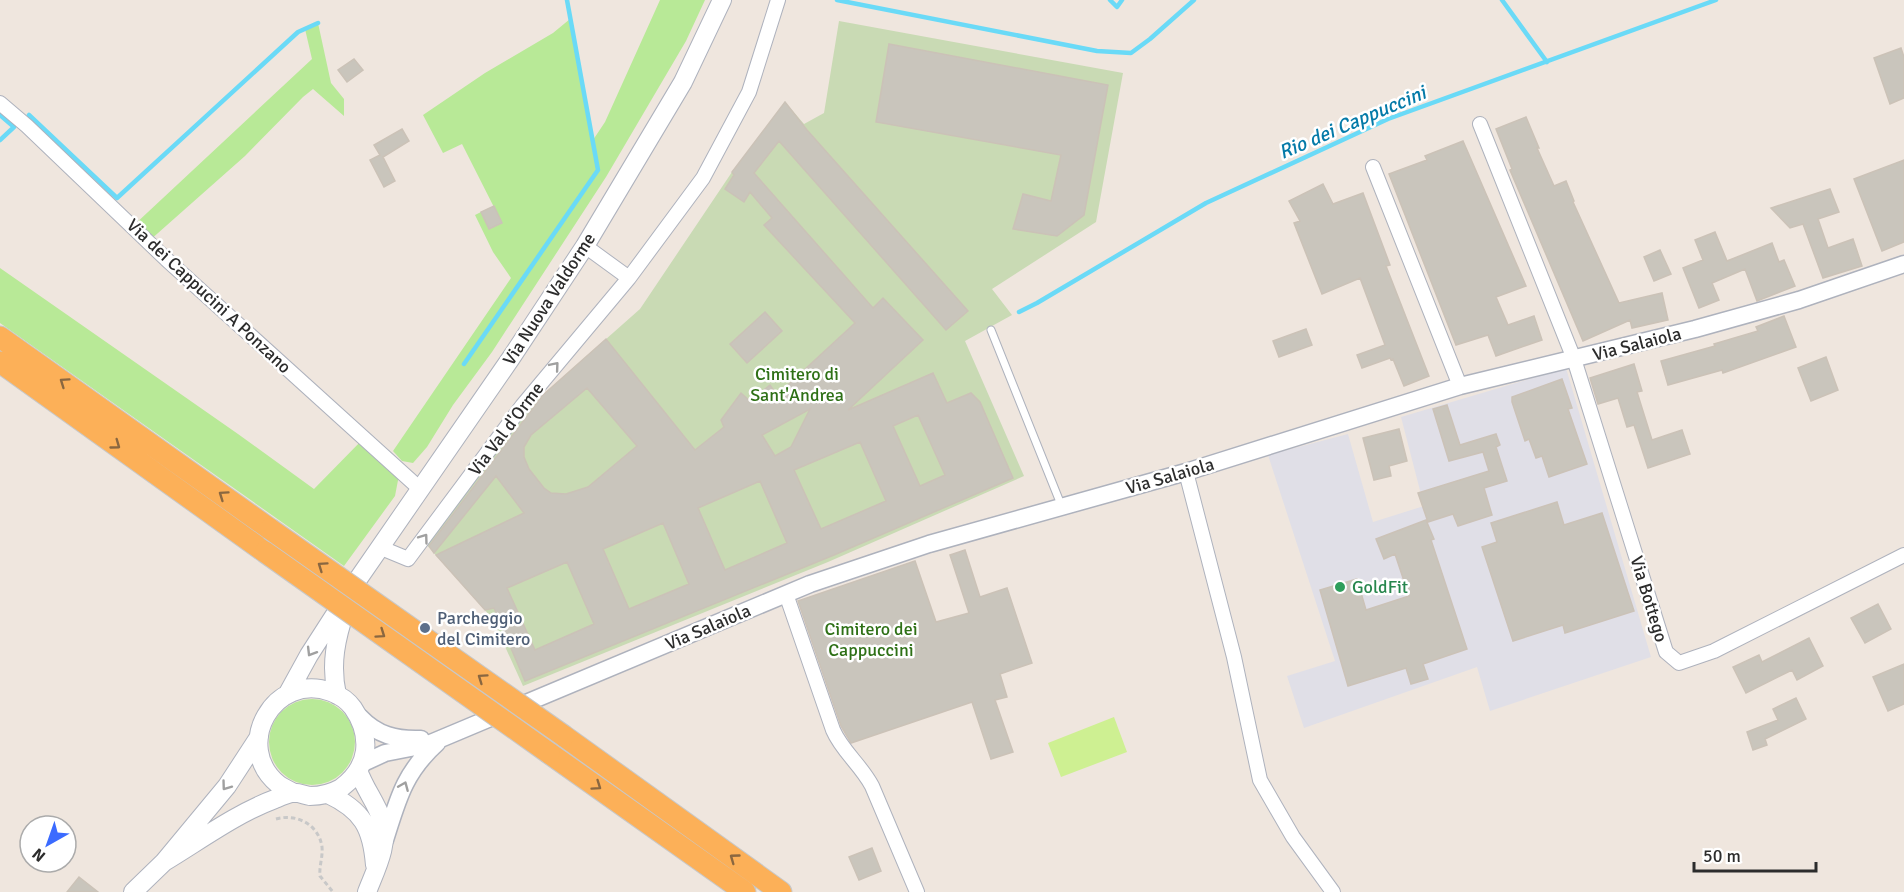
<svg xmlns="http://www.w3.org/2000/svg" width="1904" height="892" font-family="Signika,sans-serif">
<style>
.industrial{fill:#e0dfe7}
.green{fill:#b8e997}
.cemetery{fill:#c9dab4}
.pitch{fill:#cef092}
.lines{fill:none;stroke-linecap:round;stroke-linejoin:round}
.stream{stroke:#6adaf7;stroke-width:4.5}
.building{fill:#c9c5bc;stroke:#cbc2b7;stroke-width:1.5;fill-rule:evenodd}
.service-casing{stroke:#aeb2bd;stroke-width:9}
.minor-casing{stroke:#aeb2bd;stroke-width:16}
.tertiary-casing{stroke:#aeb2bd;stroke-width:19}
.secondary-casing{stroke:#aeb2bd;stroke-width:20}
.trunk-casing{stroke:#c8c8c8;stroke-width:23}
.path{stroke:#c8c8c8;stroke-width:3;stroke-dasharray:4.5 3;stroke-linecap:butt}
.service{stroke:#fff;stroke-width:7}
.minor{stroke:#fff;stroke-width:14}
.tertiary{stroke:#fff;stroke-width:16}
.secondary{stroke:#fff;stroke-width:18}
.trunk{stroke:#fcb058;stroke-width:21}
.trunk-bridge-casing{stroke:#c8c8c8;stroke-width:23;stroke-linecap:butt}
.trunk-bridge{stroke:#fcb058;stroke-width:21}
.oneway{stroke:#a0a0a0}
.oneway2{stroke:#8a6740}
.leisure-dot{fill:#2e9e5b;stroke:#fff;stroke-width:2}
.service-dot{fill:#5c6f8a;stroke:#fff;stroke-width:2}
.labels{text-anchor:middle;stroke-width:5;stroke-linejoin:round;paint-order:stroke}
.street-label{font-size:18px;fill:#2c2c2c;stroke:#fff}
.park-label{font-size:18px;fill:#2e7016;stroke:#fff}
.leisure-label{font-size:18px;fill:#27864d;stroke:#fff;text-anchor:start}
.service-label{font-size:18px;fill:#4e5e75;stroke:#fff;text-anchor:start}
.water-label{font-size:20px;font-style:italic;fill:#047aa8;stroke:#fff}
</style>
<rect width="100%" height="100%" fill="#efe6de"/>
<path class="industrial" d="M1566,368L1651,657L1490,711L1477,667L1304,728L1287,676L1335,661L1268,455L1348,434L1373,522L1424,506L1401,417Z"/>
<path class="green" d="M660,0H705L686,41L606,177L492,352L453,405L427,447L413,463L402,461L393,451L511,278L493,252L475,215L481,212L489,229L502,223L462,144L443,153L423,115L485,73L553,33L570,19L593,140L605,122Z
M318,23L331,83L344,99V116L313,89L303,97L245,156L149,241L133,226L312,59L305,29Z
M0,268L238,434L314,489L364,438L399,475L395,496L344,566L0,323Z
M269 742a43 43 0 1 1 86 0a43 43 0 1 1-86 0Z"/>
<path class="cemetery" d="M839,21L1123,73L1096,222L992,289L1012,315L965,341L1024,476L828,562L523,686L492,618L425,543L527,409L640,309L732,172L785,102L804,124L824,113Z"/>
<path class="pitch" d="M1114,717L1127,752L1061,777L1048,743Z"/>
<g class="lines">
<path class="stream" d="M837,0L1097,51L1131,53L1150,39L1194,0
M1110,0L1117,7L1122,0
M1502,0L1547,62
M0,115L14,127
M29,115L117,198L298,32L318,23
M0,140L14,127
M1019,312L1037,303L1206,203L1388,119L1716,0
M464,364L598,170L567,0"/>
</g>
<path class="building" d="M889,44L1108,85L1084,215L1057,236L1013,229L1023,194L1051,201L1061,155L876,122Z
M1901,48L1904,57V98L1890,104L1874,58Z
M354,59L363,70L347,82L338,70Z
M785,102L807,130L968,311L946,330L779,141L754,173L873,308L883,298L923,340L848,410L933,373L947,403L971,393L980,402L1013,478L834,555L525,681L494,608L485,610L436,555L524,513L496,476L434,553L429,546L543,395L606,339L695,450L724,427L721,420L741,393L750,401L770,385L777,395L855,323L764,225L772,218L750,192L744,202L725,189L734,175L732,172ZM587,388L637,446L588,487L566,494L551,493L544,488L529,469L524,457V447L531,435ZM810,409L791,447L775,456L762,435ZM918,415L945,475L920,486L893,426ZM860,442L886,501L821,529L794,470ZM760,481L787,543L725,570L698,508ZM663,523L689,584L629,609L603,549ZM567,562L594,624L535,650L507,588Z
M1526,117L1539,148H1537L1554,186L1566,181L1574,201L1573,202L1619,303L1662,293L1668,320L1632,328L1630,320L1583,341L1510,170L1512,169L1496,129Z
M402,129L409,141L383,157L395,181L384,187L370,160L380,155L374,145Z
M1463,141L1526,286L1496,297L1508,325L1534,316L1542,340L1496,356L1488,335L1456,345L1389,174L1427,160L1425,156Z
M1904,160V242L1882,251L1854,179Z
M1323,184L1333,204L1363,193L1390,265L1386,266L1429,376L1404,386L1393,359L1391,360L1390,358L1362,368L1357,355L1385,345L1360,278L1322,294L1294,223L1300,221L1289,201Z
M1830,189L1839,212L1818,219L1828,248L1853,239L1862,266L1823,278L1803,224L1790,228L1771,208Z
M494,206L502,223L489,229L481,212Z
M1715,232L1727,261L1772,243L1779,262L1784,260L1795,286L1757,301L1745,269L1712,283L1719,300L1699,308L1683,268L1703,260L1695,240Z
M1660,250L1671,274L1654,281L1644,257Z
M765,312L782,331L747,363L730,344Z
M1784,316L1796,347L1723,373L1722,370L1668,385L1661,361L1715,346L1714,344L1758,331L1756,327Z
M1306,329L1312,345L1279,357L1273,341Z
M1826,357L1838,390L1811,401L1798,368Z
M1634,364L1642,391L1637,392L1652,440L1682,430L1690,454L1648,468L1634,425L1627,427L1618,398L1598,404L1590,378Z
M1562,379L1572,408L1568,409L1587,464L1549,477L1542,456L1536,458L1529,439L1525,441L1512,402V397Z
M1447,405L1460,445L1496,434L1500,445L1496,447L1507,481L1484,488L1492,515L1458,526L1453,514L1428,522L1418,493L1489,471L1483,452L1449,461L1433,409Z
M1399,429L1407,461L1389,466L1391,476L1374,480L1363,438Z
M1557,502L1564,525L1602,513L1634,611L1565,633L1563,625L1513,641L1482,547L1497,542L1491,523Z
M1426,520L1434,539L1431,540L1467,649L1423,664L1428,679L1411,684L1406,668L1348,686L1320,590L1357,579L1366,610L1409,596L1395,554L1384,559L1376,539Z
M965,550L980,597L1007,588L1032,663L1000,674L1007,697L995,700L1013,752L991,759L972,702L851,743L841,726L798,601L915,561L936,622L969,613L950,555Z
M1878,604L1891,629L1865,643L1851,618Z
M1809,638L1823,666L1797,680L1792,670L1746,693L1733,667L1759,655L1762,662Z
M1904,664V704L1888,711L1873,677Z
M1796,698L1806,719L1765,739L1767,745L1753,750L1747,732L1778,720L1773,709Z
M872,848L881,871L859,880L849,857Z
M79,877L98,892H67Z"/>
<g class="lines">
<defs>
<path id="service" d="M991,330L1062,507"/>
<path id="minor" d="M0,103L27,126L166,259L419,488
M1480,124L1574,359L1666,652L1679,663L1714,651L1904,555
M1373,167L1460,386
M585,246L629,278
M1186,472L1234,657L1260,780L1293,837L1333,892
M379,547L408,559L522,406L629,278L703,178L749,92L778,0
M786,594L833,730C842,751 861,765 872,786L917,892"/>
<path id="tertiary" d="M360,717C377,735 396,740 421,739
M361,764L385,753L426,745L810,584L929,544L1186,472L1460,386L1695,329L1799,300L1904,264
M385,840C398,799 404,773 437,743"/>
<path id="secondary" d="M287,695L309,655L354,585L511,358L585,246L683,82L722,0
M337,695C330,664 336,638 346,608
M358,770C364,788 376,802 382,820C390,843 375,871 367,892
M328,794C362,810 372,827 375,865
M164,862C199,841 237,813 275,799C280,797 287,794 292,793C298,792 304,795 310,796C321,796 332,793 341,788C353,779 363,766 365,751C367,734 362,721 353,708C348,701 339,695 331,692C274,671 232,746 278,784C283,788 289,790 294,793
M133,892L164,862L227,786L259,737"/>
<path id="trunk" d="M0,337L270,529
M0,362L265,552
M564,736L781,892
M549,753L745,892"/>
</defs>
<use href="#service" class="service-casing"/>
<use href="#minor" class="minor-casing"/>
<use href="#tertiary" class="tertiary-casing"/>
<use href="#secondary" class="secondary-casing"/>
<use href="#trunk" class="trunk-casing"/>
<path class="path" d="M276,819C297,813 319,825 322,847C323,857 319,866 320,876L333,892"/>
<use href="#service" class="service"/>
<use href="#minor" class="minor"/>
<use href="#tertiary" class="tertiary"/>
<use href="#secondary" class="secondary"/>
<use href="#trunk" class="trunk"/>
<defs>
<path id="trunk-bridge" d="M270,529L564,736
M265,552L549,753"/>
</defs>
<use href="#trunk-bridge" class="trunk-bridge-casing"/>
<use href="#trunk-bridge" class="trunk-bridge"/>
</g>
<defs><path id="oneway-chevron" d="M-2-3.5L2.5 0L-2 3.5" fill="none" stroke-width="1.6" stroke-linecap="round" stroke-linejoin="round" transform="scale(1.5)"/></defs>
<g class="oneway">
<use href="#oneway-chevron" transform="translate(555 366) rotate(-50)"/>
<use href="#oneway-chevron" transform="translate(424 538) rotate(-54)"/>
<use href="#oneway-chevron" transform="translate(311 652) rotate(121)"/>
<use href="#oneway-chevron" transform="translate(226 786) rotate(126)"/>
<use href="#oneway-chevron" transform="translate(404 786) rotate(-67)"/>
</g>
<g class="oneway2">
<use href="#oneway-chevron" transform="translate(64 382) rotate(-145)"/>
<use href="#oneway-chevron" transform="translate(116 445) rotate(36)"/>
<use href="#oneway-chevron" transform="translate(223 495) rotate(-145)"/>
<use href="#oneway-chevron" transform="translate(322 566) rotate(-145)"/>
<use href="#oneway-chevron" transform="translate(381 634) rotate(35)"/>
<use href="#oneway-chevron" transform="translate(482 678) rotate(-145)"/>
<use href="#oneway-chevron" transform="translate(597 786) rotate(35)"/>
<use href="#oneway-chevron" transform="translate(734 858) rotate(-144)"/>
</g>
<circle class="leisure-dot" cx="1340" cy="587" r="6"/>
<circle class="service-dot" cx="425" cy="628" r="6"/>
<g class="labels">
<g class="street-label">
<text transform="translate(209 296) rotate(43)" y="6">Via dei Cappucini A Ponzano</text>
<text transform="translate(549 299) rotate(-57)" y="6">Via Nuova Valdorme</text>
<text transform="translate(1637 344) rotate(-14)" y="6">Via Salaiola</text>
<text transform="translate(506 429) rotate(-53)" y="6">Via Val d'Orme</text>
<text transform="translate(1170 476) rotate(-16)" y="6">Via Salaiola</text>
<text transform="translate(1649 599) rotate(73)" y="6">Via Bottego</text>
<text transform="translate(708 627) rotate(-23)" y="6">Via Salaiola</text>
</g>
<g class="park-label">
<text x="797" y="380">Cimitero di<tspan x="797" dy="21">Sant'Andrea</tspan></text>
<text x="871" y="635">Cimitero dei<tspan x="871" dy="21">Cappuccini</tspan></text>
</g>
<g class="leisure-label">
<text x="1352" y="593">GoldFit</text>
</g>
<g class="service-label">
<text x="437" y="624">Parcheggio<tspan x="437" dy="21">del Cimitero</tspan></text>
</g>
<g class="water-label">
<text transform="translate(1352 122) rotate(-23)" y="7">Rio dei Cappuccini</text>
</g>
</g>
<g transform="translate(48 844) rotate(220)"><circle r="28" fill="#ffffff" stroke="#ababab" stroke-width="1.5"/>
<path d="M0-4.5L10 22L0 15L-10 22Z" fill="#3b6bff"/>
<text y="-9" font-size="16" font-weight="bold" text-anchor="middle" fill="#2c2c2c">N</text>
</g>
<path d="M1694 862v9h122v-9" fill="none" stroke="#2c2c2c" stroke-width="3"/>
<text x="1703" y="862" font-size="18" fill="#2c2c2c" stroke="#ffffff" stroke-width="4.5" paint-order="stroke">50 m</text>
</svg>
